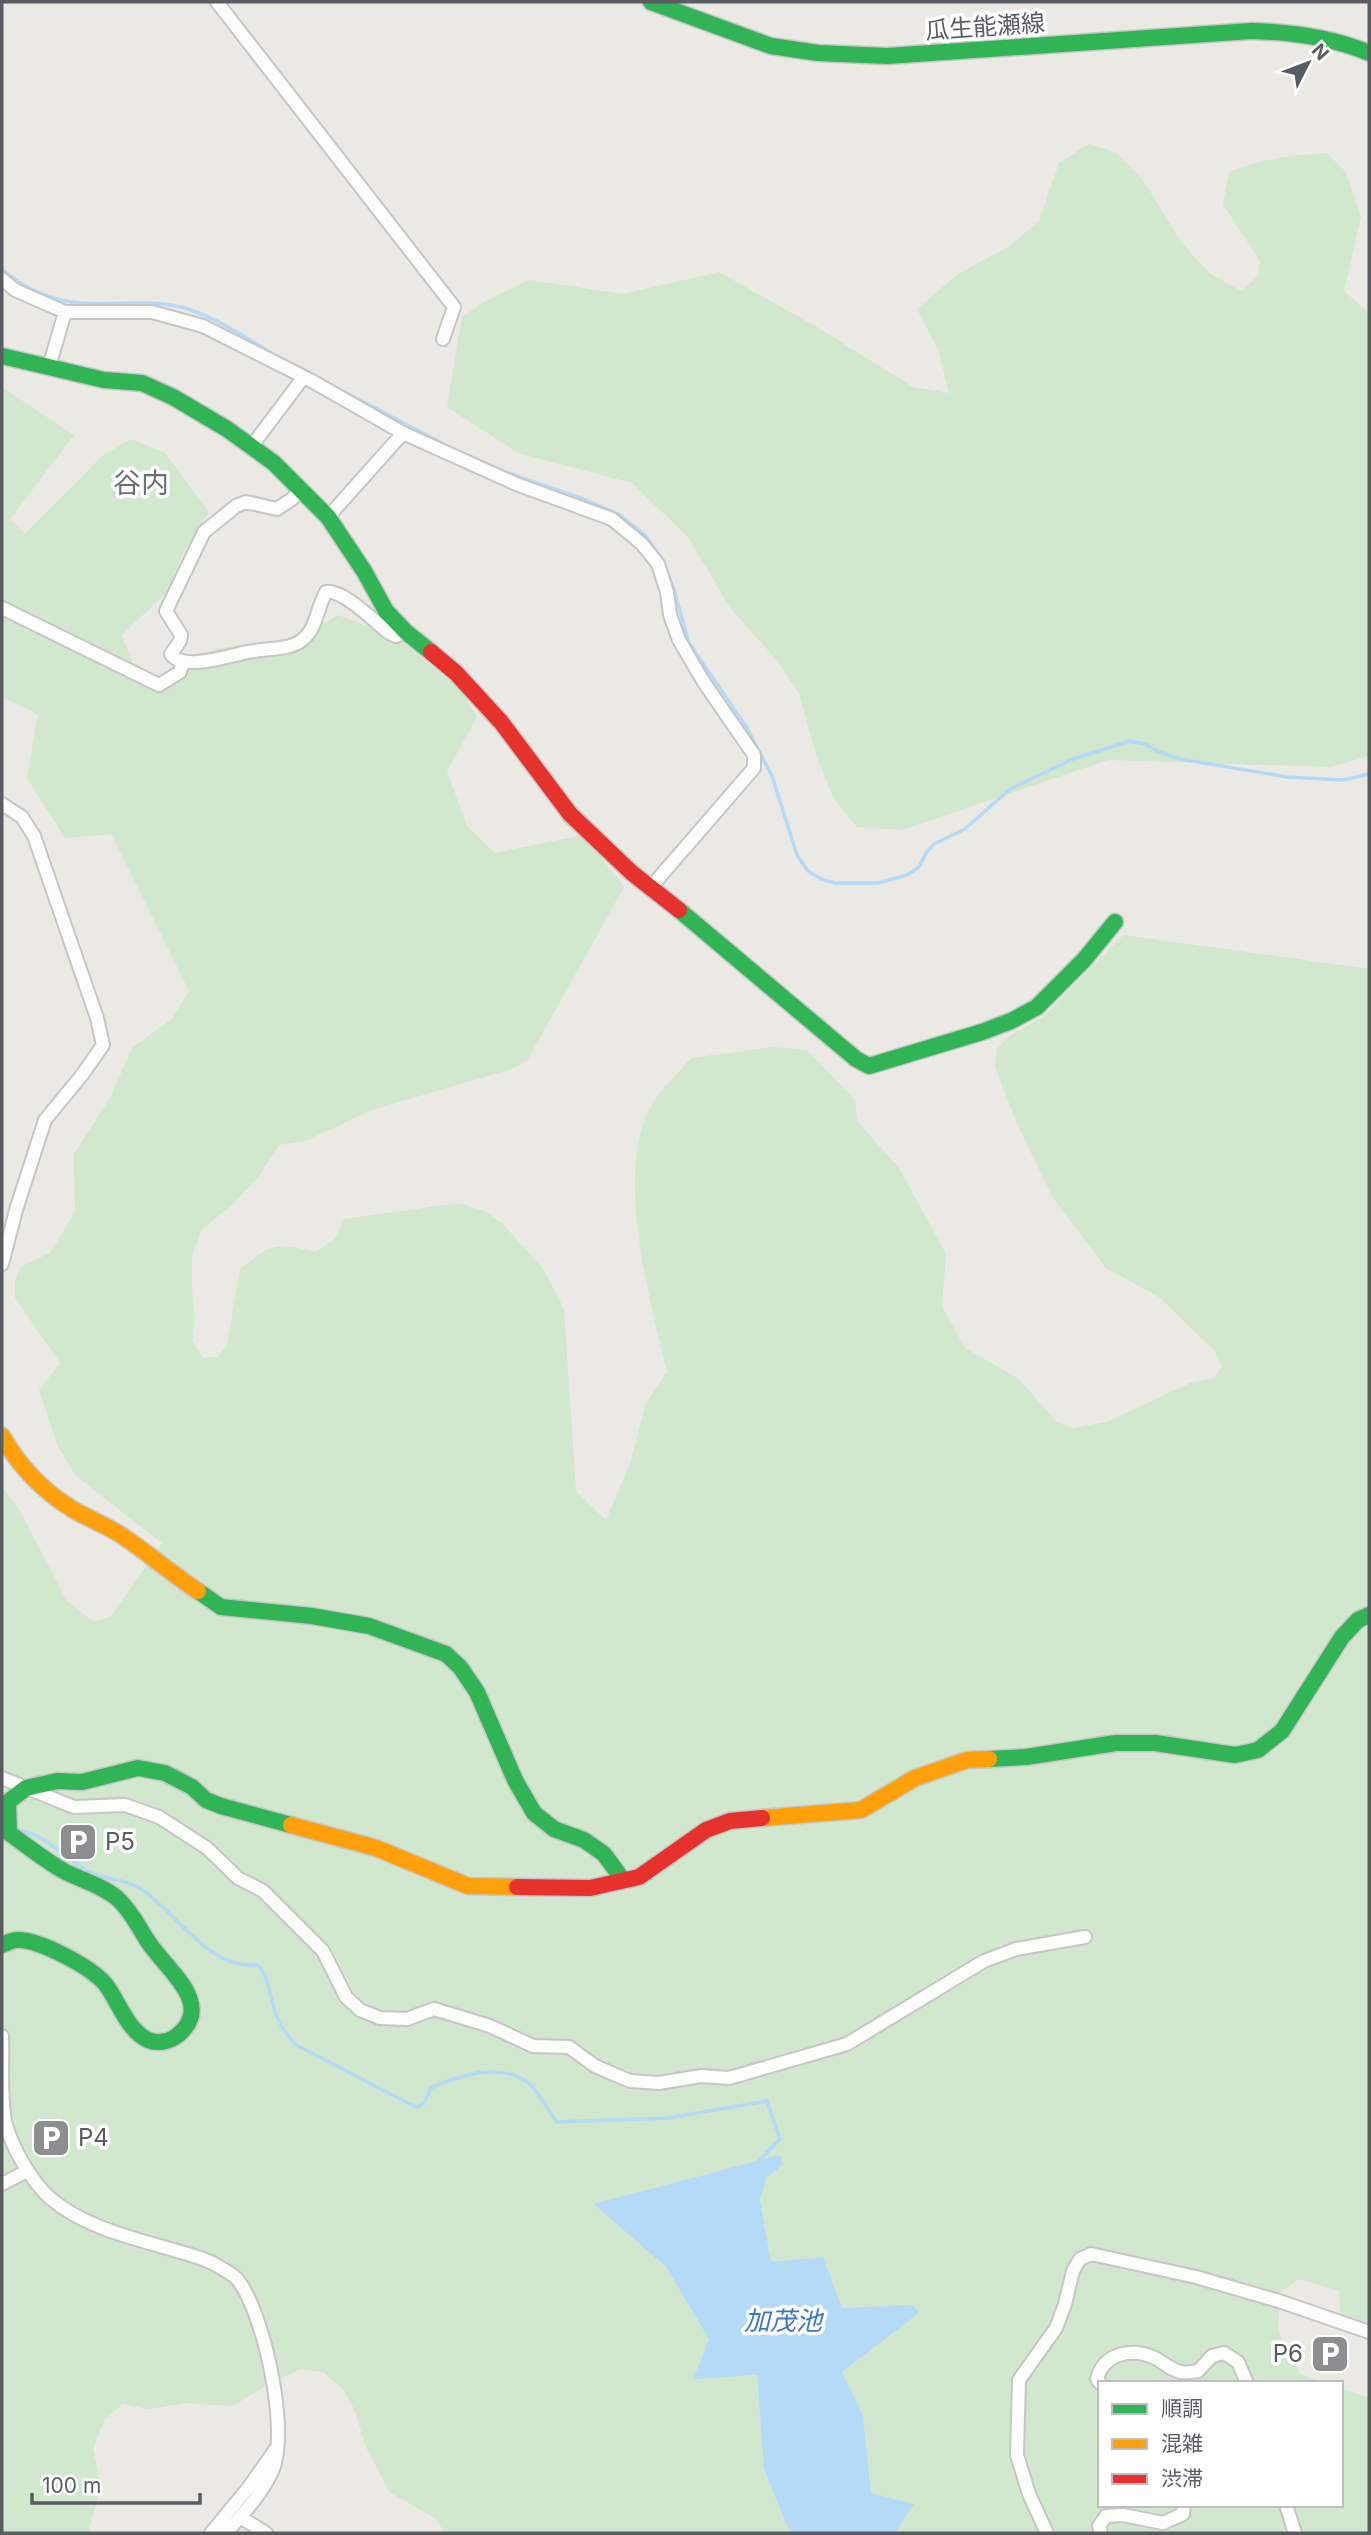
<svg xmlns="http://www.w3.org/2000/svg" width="1371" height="2535" font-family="Inter,'Noto Sans JP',sans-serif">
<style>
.green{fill:#d1e7ce}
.water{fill:#b5daf7}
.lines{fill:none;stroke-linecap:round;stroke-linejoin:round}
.stream{stroke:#b5daf7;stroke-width:3.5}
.street-casing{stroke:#c6c6c4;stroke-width:16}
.fast-casing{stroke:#c6c7c5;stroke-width:19}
.slow-casing{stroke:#c6c7c5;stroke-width:19}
.jam-casing{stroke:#c6c7c5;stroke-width:19}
.street{stroke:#fcfcfb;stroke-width:12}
.fast{stroke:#30b455;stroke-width:16}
.slow{stroke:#ff9f0a;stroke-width:16}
.jam{stroke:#e5322d;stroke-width:16}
.labels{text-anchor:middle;stroke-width:7;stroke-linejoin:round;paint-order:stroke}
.street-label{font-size:24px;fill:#595d62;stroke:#fff}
.poi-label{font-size:24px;fill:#595d62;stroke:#fff;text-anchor:start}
.water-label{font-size:26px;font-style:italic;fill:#3d78bc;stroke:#fff}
.quarter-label{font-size:28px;fill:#6a6f74;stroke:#fff}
</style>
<rect width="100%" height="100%" fill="#eae9e3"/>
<path class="green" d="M1089,144L1115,152L1143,180L1181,242L1210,274L1242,291L1258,276L1260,261L1223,204L1229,172C1261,159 1293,155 1327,153L1346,172L1361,217L1344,291L1369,313V756L1331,767L1108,760L902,830L857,827L834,799L817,758L799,693L775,658L731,609L688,537L632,483L518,453L447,407L462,317L484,302L529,280L623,294L719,272L817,327L913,387L949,393L939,352L917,309L958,274L1008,247L1039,221L1059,163Z
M2,387L74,435L10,519L25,534L102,456L131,439L165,453L209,512L182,555L168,591L122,635L132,662L157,677L219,648L302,639L338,615L395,637L461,690L477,717L447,771L467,826L495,853L584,835L624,887L527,1061L512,1069L372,1110L305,1141L279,1145L259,1176L232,1205L202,1229L192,1256V1288L195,1320L192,1341L203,1358L218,1357L227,1345L240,1269C273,1243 275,1243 316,1252L335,1239L344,1219L460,1203L484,1211L502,1223L544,1270L564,1309L576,1491L606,1520L630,1464L646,1403L667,1372C650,1301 615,1174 650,1108C659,1090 678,1074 691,1058L774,1047L807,1050L855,1100L858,1122L899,1168L946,1254L942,1306L965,1348L1019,1379L1056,1421L1073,1428L1107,1422L1190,1383L1214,1378L1222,1367L1214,1350L1159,1297L1106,1268L1053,1198L1017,1124L995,1067L997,1049L1009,1036L1043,1017L1123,935L1369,969V2333L1341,2324L1339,2291L1299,2279L1280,2293L1278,2330L1300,2374L1325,2383H1100V2505H1341V2388L1369,2398V2533H895L913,2505L871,2494L863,2415L841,2371L911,2306L842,2308L822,2257L771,2263L760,2200L767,2177L783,2165L595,2204L666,2267L709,2339L693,2378L757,2375L764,2469L790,2533H445L435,2518L389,2492L365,2445L355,2411L344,2390L323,2372L301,2369L272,2382L233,2406L186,2403L149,2409L123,2404L105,2419L93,2448L101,2486L88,2533H2V1487L20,1511L67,1601L94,1622L111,1616L162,1543L76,1476L58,1447L39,1390L60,1363L15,1298V1281L21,1266L50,1253L75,1212L74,1154L111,1096L132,1048L172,1019L189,991L111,834L65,838L27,778L38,714L2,697Z"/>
<path class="water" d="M780,2155L783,2165L767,2177L760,2200L771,2262L823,2257L842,2308L911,2305L920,2312L842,2372L863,2415L871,2493L914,2504L895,2533H790L764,2469L757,2375L693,2379L709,2339L666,2267L594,2204Z"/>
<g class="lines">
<path class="stream" d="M2,269C22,288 53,301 80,303C116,306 153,298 188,309C222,320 253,343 284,360
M337,388L453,449L508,473L586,500L618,514L646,536L663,561L674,590L689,643L747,728L772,776L797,855L808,871L821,879L835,883H878L907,875L919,867L926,853L934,844L965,829L1010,789L1073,759L1130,741L1145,744L1159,752L1180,759L1287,777L1343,780L1369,774
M17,1830C46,1834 62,1856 86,1870C101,1880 122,1878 138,1887C176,1910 207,1970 257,1965C270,1976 269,1996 275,2012C280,2025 286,2035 296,2045L412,2105L418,2107L424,2103L431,2088C457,2076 500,2062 527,2082C539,2091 548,2110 556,2122L668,2118L767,2101L780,2139L759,2161"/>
<defs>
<path id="street" d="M217,2L454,307L443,339
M2,279L15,290L65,312L49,367
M65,312H152L203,326L310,380L403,433L516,484L612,519L642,544L658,564L667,592L670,615L679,640L703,681L754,755V768L651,887
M251,447L303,378
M302,489L292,499L277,509L246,502L236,506L204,532L166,611L181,635L180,641L171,654C183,673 235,653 254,651C269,648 290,650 302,640C317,629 317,607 326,592C343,589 375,622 389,633L396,636L406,632
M328,517L403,433
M2,608L159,685L180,672L183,661
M2,804L22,817L34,836L97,1018L103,1045L82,1075L45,1120L16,1210L2,1264
M2,1778L74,1807L125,1805L159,1817L207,1848L238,1878L263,1891L323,1951L346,1997L360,2010L380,2018L407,2019L434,2009L490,2026L533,2046L569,2047L595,2066L630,2081L659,2083L701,2076L729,2078L847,2044L984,1961L1016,1949L1085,1937
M2,2036C3,2064 0,2094 5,2121C11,2146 31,2181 50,2198C85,2228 134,2238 177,2251C191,2255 208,2259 221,2268C226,2271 234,2275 238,2280C264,2314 289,2429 273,2469C263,2493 243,2514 226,2533
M2,2184L27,2171
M1100,2383L1097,2379C1104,2352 1134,2347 1157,2359C1165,2364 1171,2370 1181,2372C1187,2373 1193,2372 1198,2371L1212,2356L1224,2353L1238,2362L1247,2383
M1286,2505L1295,2533
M240,2517L266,2533
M211,2533L249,2487L275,2450
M1047,2533L1029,2494L1017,2455L1019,2380L1056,2328L1065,2304L1073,2271L1080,2259L1091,2254L1196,2277L1279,2301L1369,2332
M1101,2533L1099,2526L1106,2516L1123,2515L1163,2523L1183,2514L1184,2505"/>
<path id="fast" d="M651,2L771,46L818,53L887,56L1251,31C1292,32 1331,37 1369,53
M2,356L104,380L142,383L173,397L227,429L274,463L328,517L364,571L386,611L406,632L431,652
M679,910L856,1059L869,1066L982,1032L1011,1021L1037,1007L1084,960L1115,922
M198,1591L221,1607L312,1616L369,1626L446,1654L460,1667L477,1692L515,1780L534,1813L554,1829L584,1840L604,1854L623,1880
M989,1759L1026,1757L1116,1743H1155L1235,1755L1258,1750L1282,1731L1342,1637L1358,1620L1369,1615
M2,1945C7,1943 12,1940 17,1940C39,1939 93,1968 106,1985C119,2002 127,2030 148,2040C158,2044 169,2042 178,2035C215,2004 167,1970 149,1943C139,1928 132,1912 118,1899C102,1885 80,1880 62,1870C43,1859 26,1845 9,1833L8,1802L26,1788L57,1781L82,1782L138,1768L165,1773L192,1787L206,1800L221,1806L291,1825"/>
<path id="slow" d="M2,1436C19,1466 43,1491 72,1509C89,1519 108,1526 124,1537C149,1554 172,1574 198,1591
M762,1818L861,1810L915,1778L967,1760L989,1759
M291,1825L376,1848L468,1886L517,1887"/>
<path id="jam" d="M431,652L456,673L501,722L570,814L632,873L679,910
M517,1887L590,1888L639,1877L706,1830L730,1821L762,1818"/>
</defs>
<use href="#street" class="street-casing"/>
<use href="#fast" class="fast-casing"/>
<use href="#slow" class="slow-casing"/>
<use href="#jam" class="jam-casing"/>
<use href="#street" class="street"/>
<use href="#fast" class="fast"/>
<use href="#slow" class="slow"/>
<use href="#jam" class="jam"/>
</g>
<defs>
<symbol id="parking-square" viewBox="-11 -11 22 22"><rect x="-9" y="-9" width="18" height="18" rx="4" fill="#8c8e8f" stroke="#fff"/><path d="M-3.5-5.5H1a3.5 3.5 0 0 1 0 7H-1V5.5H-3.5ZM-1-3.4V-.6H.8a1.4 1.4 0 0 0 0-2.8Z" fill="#fff"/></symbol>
</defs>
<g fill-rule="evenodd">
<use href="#parking-square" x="56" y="1820" width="44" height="44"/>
<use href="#parking-square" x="29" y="2116" width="44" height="44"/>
<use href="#parking-square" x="1308" y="2332" width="44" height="44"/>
</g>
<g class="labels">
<g class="street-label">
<text transform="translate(985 27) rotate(-4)" y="8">瓜生能瀬線</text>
</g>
<g class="poi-label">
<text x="105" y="1850">P5</text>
<text x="78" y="2146">P4</text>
<text x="1303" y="2362" text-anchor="end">P6</text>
</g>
<g class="water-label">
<text x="783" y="2330">加茂池</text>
</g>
<g class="quarter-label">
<text x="141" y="493">谷内</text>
</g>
</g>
<rect width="1371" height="2535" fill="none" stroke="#595d62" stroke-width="7"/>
<rect x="1098" y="2381" width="245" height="126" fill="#ffffff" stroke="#bdbec0" stroke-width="2"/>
<rect x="1112" y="2404" width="35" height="10" fill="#30b455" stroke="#bdbec0" stroke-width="2"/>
<text x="1161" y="2416" font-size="21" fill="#595d62">順調</text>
<rect x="1112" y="2439" width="35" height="10" fill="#ff9f0a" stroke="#bdbec0" stroke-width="2"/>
<text x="1161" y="2451" font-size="21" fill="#595d62">混雑</text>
<rect x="1112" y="2474" width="35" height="10" fill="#e5322d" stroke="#bdbec0" stroke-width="2"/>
<text x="1161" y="2486" font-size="21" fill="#595d62">渋滞</text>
<g transform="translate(1308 63) rotate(48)" stroke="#ffffff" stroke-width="5" paint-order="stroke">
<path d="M0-5L12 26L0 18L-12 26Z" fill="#595d62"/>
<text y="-10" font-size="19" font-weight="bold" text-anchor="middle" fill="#595d62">N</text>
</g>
<path d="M32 2493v10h168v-10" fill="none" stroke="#595d62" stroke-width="3.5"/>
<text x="42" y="2493" font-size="21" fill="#595d62" stroke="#ffffff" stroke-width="5" paint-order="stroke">100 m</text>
</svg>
